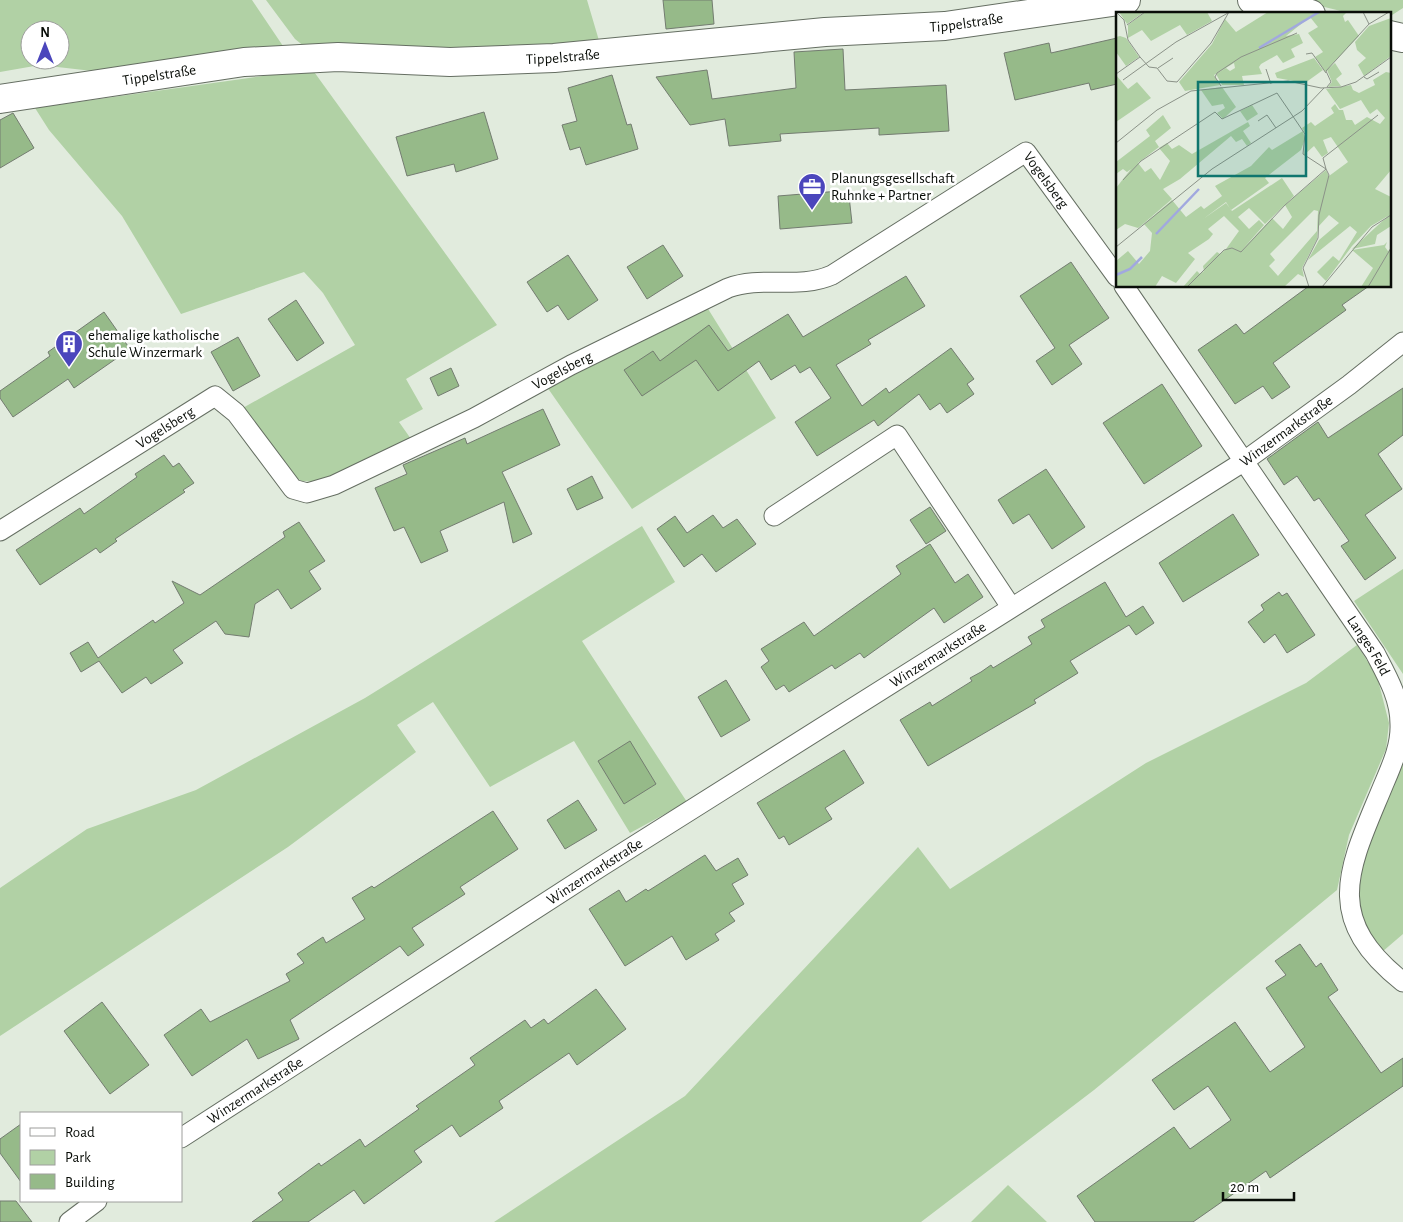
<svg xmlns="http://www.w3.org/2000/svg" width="1403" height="1222" font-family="'Alegreya Sans',sans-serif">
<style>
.green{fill:#b1d1a5;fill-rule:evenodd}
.building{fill:#96ba89;stroke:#737c70}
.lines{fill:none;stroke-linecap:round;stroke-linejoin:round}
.street-casing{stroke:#656e62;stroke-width:21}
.secondary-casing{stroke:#656e62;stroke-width:30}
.street{stroke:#fff;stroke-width:19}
.secondary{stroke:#fff;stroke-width:28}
.labels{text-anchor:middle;stroke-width:5;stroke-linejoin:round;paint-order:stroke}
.street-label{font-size:15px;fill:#090d08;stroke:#fff}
.poi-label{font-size:15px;fill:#090d08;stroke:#fff;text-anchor:start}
.inset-river{fill:none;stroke:#a1a8df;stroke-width:2.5}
.inset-road{fill:none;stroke:#8b9288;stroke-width:1}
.view{fill:#0f766e;fill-opacity:0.15;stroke:#0f766e;stroke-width:2.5}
.inset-edge{fill:none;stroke:#090d08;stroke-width:2.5}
</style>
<rect width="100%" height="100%" fill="#e1ebdd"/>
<path class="green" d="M0,0H252L285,49L101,72L40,65L0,72ZM30,30H60V60H30Z
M266,0H587L600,44L537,51L305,47L295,39Z
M1296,0H1403V8L1389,17V14H1353Z
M312,69L497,325L406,379L423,409L399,422L411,439L323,482L302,481L289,474L241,409L355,345L323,293L304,272L181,314L122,216L49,130L35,108Z
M705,304L776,418L632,509L547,387Z
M642,526L675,582L582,641L687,802L630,833L574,741L490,787L433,702L397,725L416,752L288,847L0,1036V888L87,829L196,790L365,698Z
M1403,569V674L1354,601Z
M1357,645L1377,676L1389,723L1386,749L1349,835L1337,890L1094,1090L921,1222H494L685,1096L918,847L950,889L1146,763L1306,683Z
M1403,758V934L1382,952C1376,942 1366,931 1362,919C1346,870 1385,803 1403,758Z
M1008,1185L1047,1222H971Z"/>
<path class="building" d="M663,0H712L714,24L666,29Z
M1117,38V84L1091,90L1089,83L1015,100L1004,53L1049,43L1051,53Z
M843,49L845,90L946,85L949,131L879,135V128L780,134L781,141L729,146L725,119L690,125L656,77L707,70L712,99L796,88L794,52Z
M612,75L627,125L631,124L638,149L586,165L580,147L570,150L562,125L577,121L568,88Z
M484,112L498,159L456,172L454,164L407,176L396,137Z
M13,113L34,148L0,168V120Z
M840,191L841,197L849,196L852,223L780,229L778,196Z
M663,245L683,276L647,299L627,267Z
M568,255L598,300L568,320L558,305L547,312L527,282Z
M1071,262L1109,318L1069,345L1082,364L1052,385L1036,361L1055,348L1020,296Z
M906,276L925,306L868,340L871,344L836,365L862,406L886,388L889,393L951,348L974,379L967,384L974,394L947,413L940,403L930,410L919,394L878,426L874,420L817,456L795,422L831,398L810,367L800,373L795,365L771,380L759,361L718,391L696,360L642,396L624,370L653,351L660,361L709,325L728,351L788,314L803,337Z
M1309,286H1369L1342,305L1346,310L1273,363L1290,387L1272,399L1263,386L1235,404L1198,350L1236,324L1244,334Z
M296,300L324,343L297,361L268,319Z
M104,312L130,349L74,388L68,379L13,417L0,398V391L50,356L48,352Z
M238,337L260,376L233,391L211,352Z
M451,368L459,386L438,396L430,378Z
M1162,384L1202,446L1144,484L1103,423Z
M1403,388V435L1378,454L1402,489L1365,515L1396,558L1365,580L1341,546L1349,541L1319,498L1314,501L1297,476L1284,485L1267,459L1318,422L1328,438Z
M543,409L560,445L502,472L532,534L513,543L504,502L440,531L448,551L421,563L404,527L394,531L375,488L407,474L403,465L465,438L467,444Z
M164,455L173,467L179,463L194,483L183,490L185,492L115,539L117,541L100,553L96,548L40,585L16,550L80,508L84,514L137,477L135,474Z
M1046,469L1085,527L1052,549L1029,514L1013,524L998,500Z
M592,476L603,498L577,510L567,489Z
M930,507L946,531L926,544L910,520Z
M1233,514L1259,555L1183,602L1159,563Z
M713,515L723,528L737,519L756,544L716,572L702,554L684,567L657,529L675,516L687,533Z
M299,522L325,561L309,571L321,589L291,609L278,589L255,604L249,637L225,634L216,621L173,650L183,663L151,684L146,677L122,693L99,661L81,672L70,653L88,642L98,658L153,620L155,623L184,603L172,581L200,595L285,537L283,532Z
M930,544L955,583L968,574L983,597L944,623L934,608L864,658L860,653L835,669L832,665L789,692L784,685L776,690L761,667L769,661L761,649L804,622L814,636L901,574L896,566Z
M1105,582L1126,617L1143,606L1154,623L1136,635L1129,625L1070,661L1078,673L1034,700L1036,703L928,766L900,720L930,702L932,706L972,681L970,678L981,672L991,665L993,668L1032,644L1028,637L1045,627L1041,620Z
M1279,592L1282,596L1287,593L1315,635L1287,653L1275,634L1264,643L1248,622L1264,610L1261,605Z
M726,680L750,720L721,737L698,697Z
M630,741L656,784L624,804L598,761Z
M844,750L864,783L825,808L832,819L789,845L784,836L779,839L757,803Z
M578,800L597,830L565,849L547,820Z
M493,811L518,849L460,887L465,894L412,928L424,945L408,956L400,946L290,1020L299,1039L258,1059L247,1039L192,1076L164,1035L201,1009L210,1022L290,981L286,974L304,963L297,954L323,937L326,943L365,919L352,898L372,886L374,888Z
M705,855L716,871L738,858L748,875L732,884L744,904L729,913L735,921L715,934L719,940L686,960L672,936L625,966L589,909L619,890L626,902L646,889L648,891Z
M1300,944L1316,967L1321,963L1338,990L1328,997L1381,1073L1403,1058V1086L1270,1178L1266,1171L1193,1222H1095L1077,1196L1174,1127L1190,1149L1231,1120L1208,1086L1174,1110L1152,1080L1235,1022L1270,1072L1305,1047L1266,988L1286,975L1275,961Z
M596,989L626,1029L577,1065L569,1053L499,1101L503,1108L460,1137L452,1125L414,1151L422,1162L364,1204L354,1190L308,1222H252L283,1200L278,1193L319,1163L321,1166L360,1139L365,1147L419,1109L416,1106L475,1065L470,1058L525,1020L531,1028L544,1019L548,1024Z
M102,1002L149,1065L110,1094L64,1031Z
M21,1124V1182L0,1153V1139Z
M0,1201H16L32,1222H0Z"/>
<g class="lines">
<defs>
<g id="street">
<path id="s1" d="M1124,286L1375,653C1387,676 1400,698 1400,724C1401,746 1391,767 1383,786C1349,868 1321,917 1403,982"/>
<path d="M774,516L897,435L1011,607"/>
<path id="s2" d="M0,531L215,396L236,413L293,489L307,493L334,485L474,418L571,365L728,288C762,275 798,290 832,275L1026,152L1117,277"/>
<path id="s3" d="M181,1138L602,866L1243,462L1349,385L1403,342"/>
<path d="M69,1222L97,1201"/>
</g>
<g id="secondary">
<path d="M1252,0L1311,14"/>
<path d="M1389,35L1403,38"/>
<path id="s4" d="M0,99L244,62L338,57L450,62L554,58L825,32L945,26L1126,0"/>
</g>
</defs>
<use href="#street" class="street-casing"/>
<use href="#secondary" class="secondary-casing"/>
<use href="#street" class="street"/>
<use href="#secondary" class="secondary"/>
</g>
<defs>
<symbol id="office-pin" viewBox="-11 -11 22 30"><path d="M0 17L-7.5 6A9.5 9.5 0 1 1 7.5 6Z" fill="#4b46bc" stroke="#fff"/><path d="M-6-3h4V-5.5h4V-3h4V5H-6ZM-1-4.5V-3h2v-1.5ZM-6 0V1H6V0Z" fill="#fff"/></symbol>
<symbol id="building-pin" viewBox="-11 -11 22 30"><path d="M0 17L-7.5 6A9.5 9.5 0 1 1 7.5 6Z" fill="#4b46bc" stroke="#fff"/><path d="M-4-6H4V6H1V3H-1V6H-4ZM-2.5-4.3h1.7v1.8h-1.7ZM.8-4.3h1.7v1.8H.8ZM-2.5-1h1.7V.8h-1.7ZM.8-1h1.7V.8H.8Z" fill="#fff"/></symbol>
</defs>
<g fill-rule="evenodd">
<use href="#office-pin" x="796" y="171" width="32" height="43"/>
<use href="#building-pin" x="53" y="328" width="32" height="43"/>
</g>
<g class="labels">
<g class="street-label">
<text dy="5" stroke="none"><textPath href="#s4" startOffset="971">Tippelstraße</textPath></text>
<text dy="5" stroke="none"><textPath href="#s4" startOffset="566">Tippelstraße</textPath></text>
<text dy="5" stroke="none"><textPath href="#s4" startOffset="161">Tippelstraße</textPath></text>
<text dy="5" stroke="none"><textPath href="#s2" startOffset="1229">Vogelsberg</textPath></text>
<text dy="5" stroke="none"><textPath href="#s2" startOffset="674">Vogelsberg</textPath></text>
<text dy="5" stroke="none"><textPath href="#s2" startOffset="195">Vogelsberg</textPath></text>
<text dy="5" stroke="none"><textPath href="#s3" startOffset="1312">Winzermarkstraße</textPath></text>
<text dy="5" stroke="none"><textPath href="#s1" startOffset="435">Langes Feld</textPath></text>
<text dy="5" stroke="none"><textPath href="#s3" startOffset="898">Winzermarkstraße</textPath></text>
<text dy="5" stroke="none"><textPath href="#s3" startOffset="492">Winzermarkstraße</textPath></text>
<text dy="5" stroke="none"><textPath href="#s3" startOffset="88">Winzermarkstraße</textPath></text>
</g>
<g class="poi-label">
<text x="831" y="183">Planungsgesellschaft<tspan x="831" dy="17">Ruhnke + Partner</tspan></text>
<text x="88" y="340">ehemalige katholische<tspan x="88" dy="17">Schule Winzermark</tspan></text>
</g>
</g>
<g transform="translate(1116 12)">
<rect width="275" height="275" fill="#e1ebdd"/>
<path d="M3,0H28L11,12ZM29,0H91L96,9L71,23L64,13L35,29L26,18L12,26V13ZM152,0H231L227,4L229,10L232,8L243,24L209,60L199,45L207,40L192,21L202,15L194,5L170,24L183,22L187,31L175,37L179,45L167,51L161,43L145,52L143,55L146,62L126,64L128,73H106L100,62L110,56L114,59L119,56L118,51L98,63L104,73L69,79L63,70L96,32L109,7L120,20ZM275,6V44L248,64L242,53L250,46L241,38L239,30L253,14ZM4,24L10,26L23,45L10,54L0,40V25ZM198,46L207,58L189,71L161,66L159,61ZM219,51L226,62L220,67L225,74L212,75L216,70L211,58ZM270,60L275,61V158L259,177L275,185V214L261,223L259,232L236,237L272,204L255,214L236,234L210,269L201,260L217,244L223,249L241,220L234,214L192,248L203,228L223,211L213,203L202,215L201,227L186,256L188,265L182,262L168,275H67L81,259L84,262L88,259L87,254L101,240L104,242L110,237L123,219L108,204L92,217L97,222L93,227L72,241L79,247L60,271L46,264L39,275H0V249L12,239L23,252L34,239L36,221L28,212L56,188L70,205L85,194L88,197L106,184L99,174L135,154L153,135L156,138L187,119L189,127L185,138L149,166L153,171L115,198L110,190L87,207L110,191L116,199L166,166L178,184L149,212L133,196L122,205L133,217L143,208L148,213L126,238L156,206L167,217L176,205L169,193L210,158L213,164L232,150L215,125L207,128L212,141L206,145L198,134L188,143L191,124L186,116L195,110L199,114L218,101L215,96L219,92L223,98H227L230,108H236L239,113L251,105L264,112L269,106L261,97L254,102L245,88L224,97L210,77L235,73L237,78L243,81L259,73L257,68ZM198,198L202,199L201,219L162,264L153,254L159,248L154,242ZM0,63L12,77L21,70L35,86L0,110ZM106,75L120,95L107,107L101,101L109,96L107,92L96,94L85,78ZM136,93L142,102L131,109L124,99ZM47,103L55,116L39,129L43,135L22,151L29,160L35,156L44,168L54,149L43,136L51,131L56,137L63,133L76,142L132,110L134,114L127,119L135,131L131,134L126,127L120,130L115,124L64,167L47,177L56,187L26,213L22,216L9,212L0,218V176L15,157L11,160L7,157L0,162V150L34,124L30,118ZM271,230L269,235L272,239L275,236V275H245L257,256L236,238L268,233Z" fill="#b1d1a5" fill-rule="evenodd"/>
<path class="inset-river" d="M143,36L203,0M40,222L83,177M0,263L14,257L26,245"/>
<path class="inset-road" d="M0,0L8,8L12,28L24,45L33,55L41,56L51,69L61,70M253,12L273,0M11,13L29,0M190,42L196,41L210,61M42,56L57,46M150,57L155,72M0,62L24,45M248,65L251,67L263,60M7,68L60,30L112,1M61,70L95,31L113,0M105,74L99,65L101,61L125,45L181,21M211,75L215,70L210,59L253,12L247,0M142,109L151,103L160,116M0,131L41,98L75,79L172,69L205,76L225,75L240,70L275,45M210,157L207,146L262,103M7,168L25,149L99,100L106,107L161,81L189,122L187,142L210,157L213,163L203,203L202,226L187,256L193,275M0,235L96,157L186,99L208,76M71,275L108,238L116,236L125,240L169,193L210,157M206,275L256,215L275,203M252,275L275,236"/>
<path class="view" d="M82,70H190V164H82Z"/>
<rect width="275" height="275" class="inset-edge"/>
</g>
<rect x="20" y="1112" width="162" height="90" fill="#ffffff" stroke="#9d9e9c"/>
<rect x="30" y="1128" width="25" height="8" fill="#ffffff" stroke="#9d9e9c"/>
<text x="65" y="1137" font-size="15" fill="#090d08">Road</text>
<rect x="30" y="1150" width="25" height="15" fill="#b1d1a5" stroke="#9d9e9c"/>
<text x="65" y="1162" font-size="15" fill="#090d08">Park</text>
<rect x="30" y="1174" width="25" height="15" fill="#96ba89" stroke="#9d9e9c"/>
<text x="65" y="1187" font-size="15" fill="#090d08">Building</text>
<g transform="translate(45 45)"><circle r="24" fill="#ffffff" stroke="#9d9e9c"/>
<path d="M0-4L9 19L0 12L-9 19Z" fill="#4b46bc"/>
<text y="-8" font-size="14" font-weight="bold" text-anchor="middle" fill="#090d08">N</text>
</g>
<path d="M1223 1192v8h71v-8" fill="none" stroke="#090d08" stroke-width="2.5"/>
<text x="1230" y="1192" font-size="15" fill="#090d08" stroke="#ffffff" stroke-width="4" paint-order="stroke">20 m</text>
</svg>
